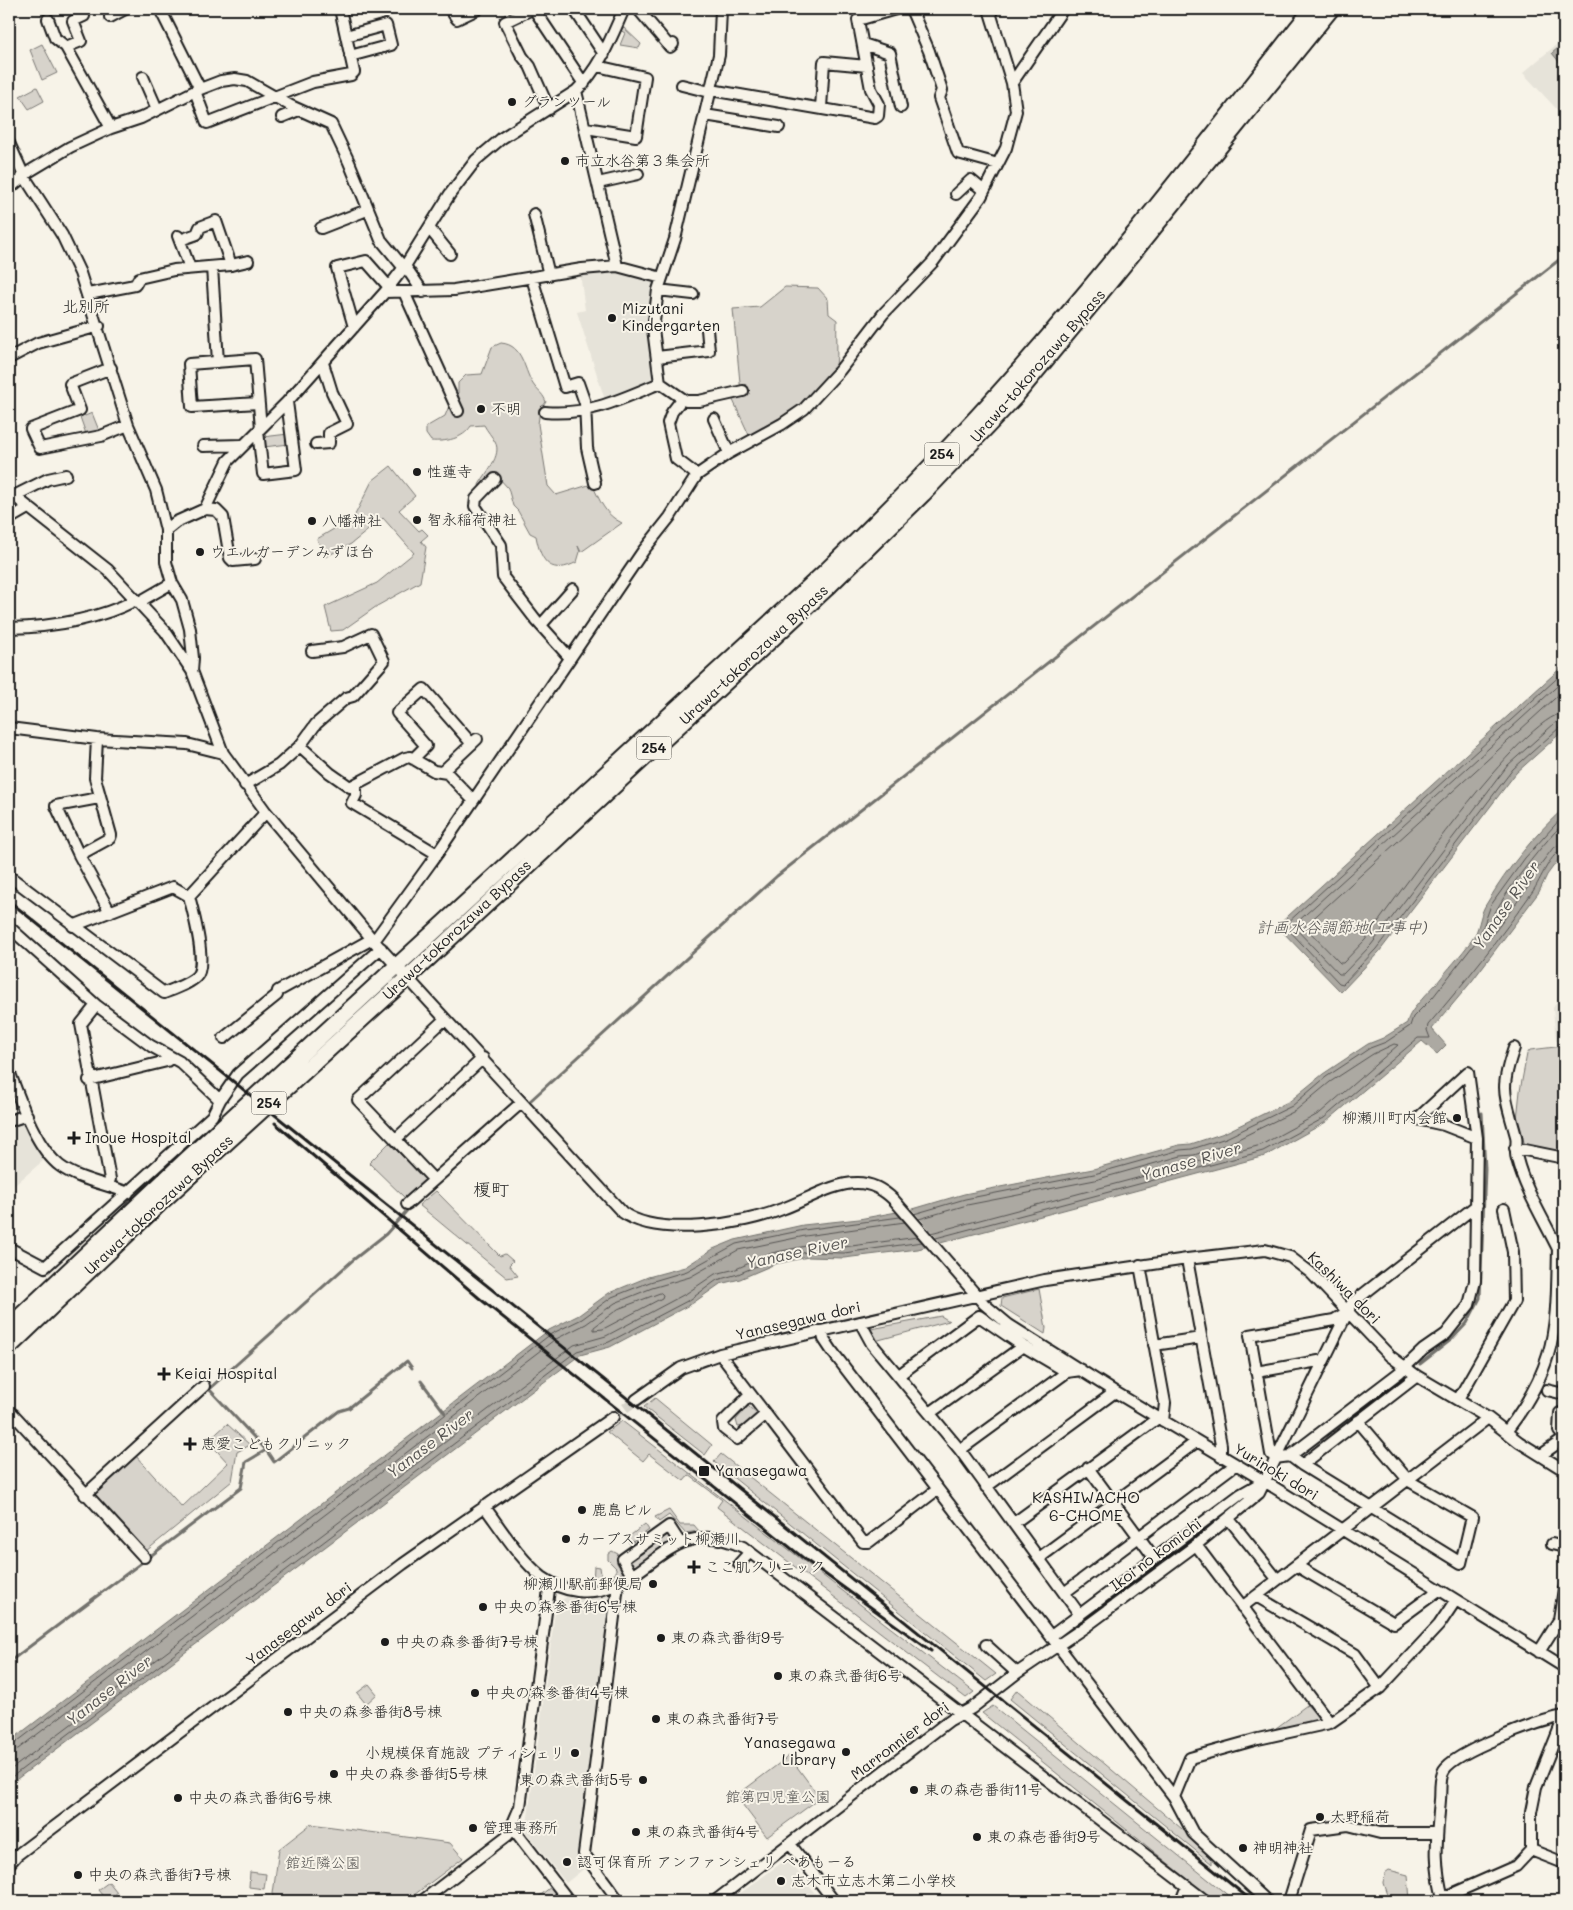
<svg xmlns="http://www.w3.org/2000/svg" width="1573" height="1910" font-family="Mali,'Klee One',sans-serif">
<style>
.built{fill:#e6e3d9}
.green{fill:#d7d3cb;stroke:#7a7874}
.water{fill:#aca9a2;stroke:#72716c}
.pier{fill:#f7f3e8}
.lines{fill:none;stroke-linecap:round;stroke-linejoin:round}
.shore{stroke:#565452;stroke-width:1}
.stream{stroke:#72716c;stroke-width:3}
.minor-tunnel{stroke:#d6d3c9;stroke-width:10;stroke-dasharray:10 5;stroke-linecap:butt}
.minor-casing{stroke:#1c1c1c;stroke-width:14}
.highway-casing{stroke:#1c1c1c;stroke-width:19}
.minor{stroke:#f7f3e8;stroke-width:10}
.highway{stroke:#f7f3e8;stroke-width:15}
.rail{stroke:#1c1c1c;stroke-width:3}
.poi-dot{fill:#1c1c1c;stroke:#f7f3e8;stroke-width:2}
.labels{text-anchor:middle;stroke-width:4;stroke-linejoin:round;paint-order:stroke}
.shield{fill:#f7f3e8;stroke:#5e5c59;stroke-width:1}
.shield-label{font-size:14px;font-weight:bold;fill:#1c1c1c}
.poi-label{font-size:15px;fill:#1c1c1c;stroke:#f7f3e8;text-anchor:start}
.street-label{font-size:15px;fill:#1c1c1c;stroke:#f7f3e8}
.park-label{font-size:15px;fill:#545351;stroke:#f7f3e8}
.neighbourhood-label{font-size:16px;fill:#1c1c1c;stroke:#f7f3e8}
.water-label{font-size:16px;font-style:italic;fill:#565452;stroke:#f7f3e8}
.quarter-label{font-size:18px;fill:#1c1c1c;stroke:#f7f3e8}
</style>
<rect width="100%" height="100%" fill="#f7f3e8"/>
<filter id="ink" filterUnits="userSpaceOnUse"><feTurbulence type="fractalNoise" baseFrequency=".02" numOctaves="2"/><feDisplacementMap in="SourceGraphic" scale="10" xChannelSelector="R" yChannelSelector="G"/><feConvolveMatrix kernelMatrix="1 2 1 2 8 2 1 2 1" color-interpolation-filters="sRGB"/></filter>
<g filter="url(#ink)">
<path class="built" d="M1564,38V117L1523,73Z
M595,271L626,272L656,282L649,328L654,379L605,400L577,312L585,310L580,273Z
M1564,991V1040L1556,1041L1553,1008Z
M24,1122L45,1159L9,1190V1127Z
M610,1596L614,1599L580,1858L586,1867L566,1883L526,1832L556,1604L566,1597L589,1600Z
M784,1861L790,1862L821,1901H730Z"/>
<path class="green" d="M622,26L641,44L639,48L620,45L625,33L620,30Z
M42,44L57,73L42,80L30,50Z
M37,87L44,101L29,109L20,96Z
M785,287L818,288L828,299L829,314L837,320C836,335 838,352 836,367C831,390 769,425 749,435L732,398H739L741,393L733,309L760,307Z
M501,343C525,345 523,372 535,387C540,393 543,394 546,402L540,410L538,424L548,486L556,495L592,484C600,501 605,515 622,523L581,552L578,546L580,552L577,562C552,575 541,564 536,536L530,533L518,511L513,506L508,488L498,477L480,488L479,485C484,475 503,455 495,442C492,436 487,431 484,425L471,426C463,439 445,442 431,441L426,434V427L445,416L449,406L458,398V383L466,375L482,374L492,347Z
M83,413L85,416L92,413L100,433L86,434L79,414Z
M288,434L289,444L264,447L263,437Z
M391,466L415,496L399,510L419,531L422,529L428,535L421,541L426,547L420,582L377,606L343,630L331,631L325,607L377,583L414,553L383,518L351,544L325,557L317,539L354,517L372,481Z
M1564,1046V1155L1525,1145L1517,1119L1520,1091L1527,1054L1530,1050Z
M389,1143L426,1180L425,1184L406,1199L369,1163Z
M436,1191L500,1256L505,1254L513,1261L509,1265L518,1276L507,1278L419,1205Z
M1039,1289L1046,1328L1045,1334L1001,1306L1002,1298Z
M941,1316L949,1321L875,1341L870,1335L871,1329Z
M655,1398L712,1445L705,1455L644,1407Z
M748,1406L758,1415L743,1426L738,1427L736,1420Z
M622,1421L974,1692L966,1698L717,1507L722,1500L689,1475L684,1481L649,1454L643,1461L607,1432Z
M227,1424L250,1445L237,1452L232,1481L146,1551L91,1494L135,1455L182,1507L228,1463L208,1441Z
M721,1454L996,1674L986,1681L714,1462Z
M669,1510L680,1525H694L699,1531L685,1533L669,1515L659,1522L655,1517Z
M645,1524L649,1530L630,1544L626,1539Z
M670,1532L675,1538L634,1568L628,1562Z
M612,1551L618,1554L617,1563L623,1572L616,1577L593,1584L594,1566L600,1567L601,1574L604,1577H610L616,1573V1568L608,1560V1554Z
M369,1684L377,1694L366,1704L357,1693Z
M1017,1690L1188,1834L1212,1860V1864L1010,1699Z
M1307,1705L1321,1720C1302,1729 1291,1726 1272,1731Z
M993,1706L1235,1901H1215L982,1713Z
M789,1756L820,1798L767,1837L736,1796Z
M311,1824L450,1843L463,1858L406,1901H272L279,1849Z
M1389,1870L1408,1875L1410,1901H1390L1384,1883L1385,1873Z
M250,1872L266,1874L264,1889L249,1887Z
M109,1882L117,1892L106,1900L98,1890Z
M551,1887L562,1901H533Z"/>
<path class="water" d="M1564,43V68L1552,53Z
M1564,665V730L1516,773L1379,952L1341,992L1277,926Z
M1564,808V852L1547,875L1539,892L1472,981L1432,1029L1446,1045L1437,1054L1422,1041L1326,1122L1265,1156L918,1249L844,1258L808,1257L775,1264L740,1279L720,1284L693,1303L610,1347L580,1355L9,1785V1742L549,1330L579,1315L609,1293L648,1277L685,1267L713,1249L735,1240L803,1225L859,1219L913,1209L964,1194L1093,1169L1179,1145L1191,1144L1224,1133L1290,1101L1323,1074L1368,1044L1383,1038L1407,1023C1409,1009 1432,990 1441,978C1452,964 1466,950 1475,935C1480,925 1480,913 1487,903C1507,869 1535,834 1564,808Z"/>
<path class="pier" d="M910,1207L942,1244L928,1249L895,1210Z"/>
<g class="lines">
<path class="shore" d="M1564,672L1286,924V927L1339,983L1343,984L1376,949L1513,769L1559,728L1564,726
M1564,680L1295,924V928L1339,974H1343L1371,945L1508,765L1555,723L1564,720
M1564,690L1306,925V928L1340,963H1343L1365,940C1394,901 1524,714 1564,713
M1564,823C1546,839 1483,916 1487,938L1491,937L1529,886L1537,869L1553,848L1564,843
M914,1214L965,1199L1094,1174L1180,1150L1192,1149L1226,1138L1292,1106L1326,1077L1370,1048L1386,1042L1410,1026L1413,1017L1433,997L1479,938L1491,905L1525,858L1564,815
M919,1219L967,1205L1095,1180L1181,1156L1194,1155L1228,1144L1295,1111L1330,1082L1373,1054L1394,1044L1398,1045L1320,1113L1261,1145L931,1233
M936,1238L1263,1151L1324,1118L1418,1038H1430L1427,1030L1428,1025C1465,982 1500,938 1533,891C1540,881 1551,851 1564,849
M661,1293L663,1295L662,1298L603,1329L594,1330V1327L618,1309Z
M9,1745L14,1744L551,1334L582,1319L612,1297L650,1282L687,1271L736,1244L804,1230L900,1217
M9,1751L18,1749L554,1340L586,1324L615,1303L652,1288L690,1277L738,1250L805,1236L905,1222
M9,1771L574,1345L606,1336L687,1293L715,1274L736,1269L772,1253L806,1246L844,1247L918,1237
M9,1779L577,1351L609,1342L691,1299L717,1280L738,1274L773,1259L807,1252L844,1253L922,1242"/>
<path class="stream" d="M530,1101L777,876L1564,256
M419,1200L501,1128
M1420,1364L1452,1339L1467,1323L1480,1298L1485,1169L1482,1113
M421,1381L445,1413
M266,1450L274,1462L339,1411L349,1408L407,1361L412,1368
M9,1662L241,1488L246,1462L266,1450L209,1389L353,1260L386,1234L412,1205"/>
<path class="minor-tunnel" d="M613,1417L636,1400"/>
<defs>
<path id="minor" d="M160,9L200,89
M450,9L457,19L478,9
M532,9L505,22L522,56L530,66L549,109
M534,9L584,84
M574,9L604,54
M638,9L670,47L673,44
M911,9L929,51L942,90L939,98L958,153L998,164
M110,17L125,9
M48,19L55,38L66,47L111,128
M346,36L386,25L391,45L350,56
M863,44L890,53L901,107
M66,47L81,41L73,21L84,16
M143,77L157,109
M1012,83L1063,9
M682,85L710,92
M711,90L875,118L878,116L879,104L871,89L858,20L896,9
M195,91L207,123L313,82L351,75L354,72L340,9
M576,91L617,266
M821,108L824,62L867,66
M705,115L779,127
M282,117L299,110
M586,128L636,136L645,77L597,66
M9,143L24,176L62,235L80,273L128,425L156,490L166,530V562L172,583L182,600L190,629L193,658L192,671
M598,183L638,174
M9,189L30,171L70,147L111,128L141,118L195,91L221,81L235,79L247,81L291,106L331,124L349,162L381,240L404,268
M956,194L971,180L984,191
M534,214L549,275
M321,228L367,210
M429,228L450,254
M178,236L190,268
M180,240L197,234L200,227L216,221L231,265
M405,266L423,292
M212,267L218,362
M532,278L565,387L578,383L585,403L587,448L595,483
M658,290L693,294
M385,292L454,290L582,269L617,266L662,278
M404,292L458,411
M88,294L135,285L139,278L174,270L231,265L248,261
M354,327L337,268L366,261L389,287
M657,357L709,351L707,329
M9,358L38,343L99,326
M111,368L70,384L80,410L31,429L40,448L101,436L128,425
M660,383L653,329L658,290L675,239L719,55L721,9
M660,383L686,401H699L743,391
M682,399L672,412L668,423L676,459L697,475
M258,403L192,407L189,364L255,359L261,428
M545,412C587,416 622,399 660,383
M714,419L729,453
M258,431L263,474L296,470L287,402
M316,444L329,443V433L347,424L332,392L323,363
M203,446L242,445
M495,479L476,499L475,506L501,545L503,577L536,620L570,658
M9,492L108,570L165,631L192,671L223,753L266,812L372,939L622,1212C657,1238 743,1225 782,1209C805,1201 832,1183 857,1183C872,1183 884,1190 894,1200L984,1304L1009,1325L1115,1392L1264,1481L1564,1667
M14,496L48,479L66,475
M205,509L216,510L223,517L230,558L233,561L255,559
M9,519L28,508
M166,530L176,522L205,509L228,461L287,402L385,292L405,266L450,194L476,160L502,138L576,91C600,68 611,38 624,9
M139,602L172,583
M541,625L573,589
M9,628C53,627 97,620 136,600
M9,728L97,739L187,744L223,753
M300,746L330,773L350,787L405,758L410,757L434,771L447,773L473,800
M413,759L426,746L397,713L424,689L472,744
M442,772L477,739
M245,785L279,765L300,746L316,724L346,698L353,696L384,661L371,634L343,647L312,651
M356,786V795L352,803L437,854
M99,798L56,806L79,855L110,912
M79,855L110,838L111,835L95,778L97,739
M9,876L164,993C174,989 189,984 196,977C208,966 193,911 189,896L266,812
M73,926L173,887L189,896
M9,927L96,1005L151,1046L180,1062L220,1100
M374,941L437,854L643,551L670,517L697,475L729,453L782,424L804,409L840,370L883,314L933,262L981,197L1006,148L1016,111L1012,83L989,9
M96,1005L81,1024L110,1179L108,1186
M224,1038L277,995L278,991L372,939
M1514,1048C1499,1091 1505,1095 1516,1136C1518,1143 1514,1151 1517,1159C1525,1190 1544,1220 1558,1249
M9,1071C20,1099 35,1147 60,1166C79,1180 107,1184 128,1193
M89,1080L167,1061L171,1057
M9,1121L27,1115
M396,1139L483,1058
M1515,1148L1564,1158
M434,1180L358,1100L445,1019
M407,1204L521,1103
M9,1248L45,1267L212,1116L220,1100L238,1074L381,948
M1187,1259L1221,1445V1457
M1140,1265L1165,1403L1163,1421
M1347,1312L1334,1320L1250,1335L1271,1454L1275,1458L1290,1456L1302,1465L1461,1563L1472,1517L1409,1481L1358,1421
M860,1322L872,1344L960,1450L1080,1615
M822,1331L824,1339L832,1351L1174,1797L1193,1833L1267,1901
M1154,1345L1201,1338
M720,1354L863,1542H869L938,1489
M1256,1372L1324,1360
M899,1375L979,1316L1023,1346L1067,1372L1081,1370
M1547,1390L1564,1394
M750,1395L723,1422L724,1429L737,1439L765,1415
M636,1400L681,1368L720,1354L1045,1280L1187,1259L1265,1250L1290,1257L1311,1273L1390,1356L1417,1376L1488,1418L1519,1442L1564,1470
M1458,1400L1514,1301L1513,1252L1504,1209
M930,1413L1023,1346
M1560,1413L1559,1431L1564,1437
M13,1414L144,1557
M1506,1432C1523,1410 1540,1382 1548,1355C1558,1322 1557,1283 1558,1249L1564,1243
M960,1450L1067,1372
M1541,1455L1564,1439
M1290,1456L1400,1372L1423,1350L1446,1334L1469,1305L1475,1281L1477,1138L1444,1125L1417,1119L1468,1072L1477,1138
M1302,1465L1417,1376
M1088,1468L1155,1559
M986,1487L1115,1392
M85,1495L204,1386
M484,1506C502,1530 519,1558 542,1577C552,1584 565,1590 577,1591C646,1599 666,1509 743,1547L1206,1901
M1229,1519L1277,1579
M1014,1523L1158,1418
M1552,1544L1564,1547
M1196,1545L1330,1723
M1039,1558L1196,1442
M739,1564L750,1552
M1297,1566L1394,1623L1439,1590
M632,1576L623,1559L669,1526L680,1543
M618,1585L584,1854L619,1901
M1064,1593L1235,1465
M1256,1596L1355,1654L1380,1688
M1242,1607L1488,1418
M1051,1636L1241,1494L1264,1481
M986,1645L1017,1673
M1539,1652L1559,1620L1564,1589
M1174,1797L1190,1758L1258,1739L1330,1723L1380,1688L1439,1625L1455,1601
M512,1827L569,1901
M790,1844L834,1901
M1531,1850L1564,1863
M9,1864L17,1855L403,1564L613,1417
M1443,1898C1433,1860 1437,1839 1440,1800C1441,1792 1439,1778 1444,1770C1456,1751 1541,1720 1564,1716
M422,1901L508,1835L520,1807L550,1582
M715,1901L950,1720L972,1708L1017,1673L1088,1625L1196,1545L1259,1493L1352,1303L1477,1205
M1181,1901L1187,1886
M1289,1901L1311,1830L1348,1825L1380,1833H1435
M1436,1901L1516,1866L1531,1850V1812L1536,1787L1564,1717"/>
<path id="highway" d="M9,1327L184,1162L825,572C887,512 947,451 1004,387C1112,266 1212,137 1312,9
M9,1347L159,1204L417,969L830,585L923,494L1015,397L1096,299L1331,9"/>
</defs>
<use href="#minor" class="minor-casing"/>
<use href="#highway" class="highway-casing"/>
<use href="#minor" class="minor"/>
<use href="#highway" class="highway"/>
<path class="rail" d="M9,901L1252,1901
M275,1123L479,1298L807,1561L931,1651"/>
</g>
</g>
<g class="poi-dot">
<circle cx="512" cy="102" r="5"/>
<circle cx="565" cy="161" r="5"/>
<circle cx="612" cy="318" r="5"/>
<circle cx="481" cy="409" r="5"/>
<circle cx="417" cy="472" r="5"/>
<circle cx="417" cy="520" r="5"/>
<circle cx="312" cy="521" r="5"/>
<circle cx="200" cy="552" r="5"/>
<circle cx="1457" cy="1118" r="5"/>
<path d="M71.5 1130.5h5v5h5v5h-5v5h-5v-5h-5v-5h5z"/>
<path d="M161.5 1366.5h5v5h5v5h-5v5h-5v-5h-5v-5h5z"/>
<path d="M187.5 1436.5h5v5h5v5h-5v5h-5v-5h-5v-5h5z"/>
<rect x="698" y="1465" width="12" height="12" rx="2.5"/>
<circle cx="582" cy="1510" r="5"/>
<circle cx="566" cy="1539" r="5"/>
<path d="M691.5 1559.5h5v5h5v5h-5v5h-5v-5h-5v-5h5z"/>
<circle cx="653" cy="1584" r="5"/>
<circle cx="483" cy="1607" r="5"/>
<circle cx="661" cy="1638" r="5"/>
<circle cx="385" cy="1642" r="5"/>
<circle cx="778" cy="1676" r="5"/>
<circle cx="475" cy="1693" r="5"/>
<circle cx="288" cy="1712" r="5"/>
<circle cx="656" cy="1719" r="5"/>
<circle cx="846" cy="1752" r="5"/>
<circle cx="575" cy="1753" r="5"/>
<circle cx="334" cy="1774" r="5"/>
<circle cx="643" cy="1780" r="5"/>
<circle cx="914" cy="1790" r="5"/>
<circle cx="178" cy="1798" r="5"/>
<circle cx="1320" cy="1817" r="5"/>
<circle cx="473" cy="1828" r="5"/>
<circle cx="636" cy="1832" r="5"/>
<circle cx="977" cy="1837" r="5"/>
<circle cx="1243" cy="1848" r="5"/>
<circle cx="567" cy="1862" r="5"/>
<circle cx="78" cy="1875" r="5"/>
<circle cx="781" cy="1881" r="5"/>
</g>
<g class="labels">
<g class="shield">
<rect x="924.5" y="442.5" width="35" height="23" rx="4"/>
<rect x="636.5" y="736.5" width="35" height="23" rx="4"/>
<rect x="251.5" y="1091.5" width="35" height="23" rx="4"/>
</g>
<g class="shield-label">
<text x="942" y="459">254</text>
<text x="654" y="753">254</text>
<text x="269" y="1108">254</text>
</g>
<g class="poi-label">
<text x="522" y="107">グランツール</text>
<text x="575" y="166">市立水谷第３集会所</text>
<text x="622" y="314">Mizutani<tspan x="622" dy="17">Kindergarten</tspan></text>
<text x="491" y="414">不明</text>
<text x="427" y="477">性蓮寺</text>
<text x="427" y="525">智永稲荷神社</text>
<text x="322" y="526">八幡神社</text>
<text x="210" y="557">ウエルガーデンみずほ台</text>
<text x="1447" y="1123" text-anchor="end">柳瀬川町内会館</text>
<text x="85" y="1143">Inoue Hospital</text>
<text x="175" y="1379">Keiai Hospital</text>
<text x="201" y="1449">恵愛こどもクリニック</text>
<text x="715" y="1476">Yanasegawa</text>
<text x="592" y="1515">鹿島ビル</text>
<text x="576" y="1544">カーブスサミット柳瀬川</text>
<text x="705" y="1572">ここ肌クリニック</text>
<text x="643" y="1589" text-anchor="end">柳瀬川駅前郵便局</text>
<text x="493" y="1612">中央の森参番街6号棟</text>
<text x="671" y="1643">東の森弐番街9号</text>
<text x="395" y="1647">中央の森参番街7号棟</text>
<text x="788" y="1681">東の森弐番街6号</text>
<text x="485" y="1698">中央の森参番街4号棟</text>
<text x="298" y="1717">中央の森参番街8号棟</text>
<text x="666" y="1724">東の森弐番街7号</text>
<text x="836" y="1748" text-anchor="end">Yanasegawa<tspan x="836" dy="17">Library</tspan></text>
<text x="565" y="1758" text-anchor="end">小規模保育施設 プティシェリ</text>
<text x="344" y="1779">中央の森参番街5号棟</text>
<text x="633" y="1785" text-anchor="end">東の森弐番街5号</text>
<text x="924" y="1795">東の森壱番街11号</text>
<text x="188" y="1803">中央の森弐番街6号棟</text>
<text x="1330" y="1822">大野稲荷</text>
<text x="483" y="1833">管理事務所</text>
<text x="646" y="1837">東の森弐番街4号</text>
<text x="987" y="1842">東の森壱番街9号</text>
<text x="1253" y="1853">神明神社</text>
<text x="577" y="1867">認可保育所 アンファンシェリ ぺあもーる</text>
<text x="88" y="1880">中央の森弐番街7号棟</text>
<text x="791" y="1886">志木市立志木第二小学校</text>
</g>
<g class="street-label">
<text transform="translate(1038 366) rotate(-49)" y="5">Urawa-tokorozawa Bypass</text>
<text transform="translate(754 655) rotate(-43)" y="5">Urawa-tokorozawa Bypass</text>
<text transform="translate(457 930) rotate(-43)" y="5">Urawa-tokorozawa Bypass</text>
<text transform="translate(159 1205) rotate(-43)" y="5">Urawa-tokorozawa Bypass</text>
<text transform="translate(1344 1288) rotate(45)" y="5">Kashiwa dori</text>
<text transform="translate(798 1321) rotate(-13)" y="5">Yanasegawa dori</text>
<text transform="translate(1276 1472) rotate(31)" y="5">Yurinoki dori</text>
<text transform="translate(1156 1555) rotate(-37)" y="5">Ikoi no komichi</text>
<text transform="translate(299 1624) rotate(-37)" y="5">Yanasegawa dori</text>
<text transform="translate(900 1741) rotate(-37)" y="5">Marronnier dori</text>
</g>
<g class="park-label">
<text x="778" y="1802">館第四児童公園</text>
<text x="323" y="1868">館近隣公園</text>
</g>
<g class="neighbourhood-label">
<text x="86" y="312">北別所</text>
<text x="1086" y="1503">KASHIWACHO<tspan x="1086" dy="18">6-CHOME</tspan></text>
</g>
<g class="water-label">
<text transform="translate(1506 905) rotate(-55)" y="6">Yanase River</text>
<text x="1342" y="933">計画水谷調節地(工事中)</text>
<text transform="translate(1191 1161) rotate(-16)" y="6">Yanase River</text>
<text transform="translate(797 1252) rotate(-12)" y="6">Yanase River</text>
<text transform="translate(430 1443) rotate(-37)" y="6">Yanase River</text>
<text transform="translate(109 1690) rotate(-38)" y="6">Yanase River</text>
</g>
<g class="quarter-label">
<text x="491" y="1196">榎町</text>
</g>
</g>
<rect width="1573" height="1910" fill="none" stroke="#f7f3e8" stroke-width="30"/>
<rect x="15" y="15" width="1543" height="1880" fill="none" stroke="#1c1c1c" stroke-width="2" filter="url(#ink)"/>
</svg>
